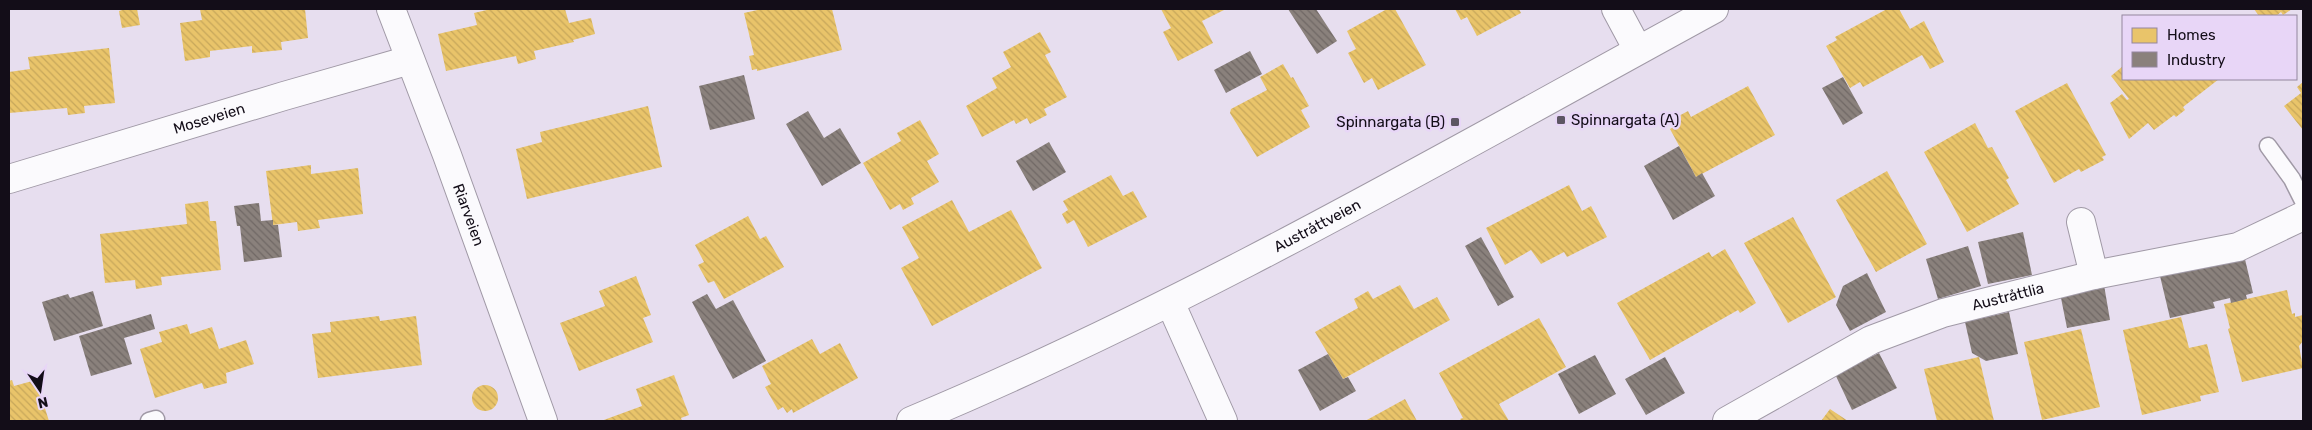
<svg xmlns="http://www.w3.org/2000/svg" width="2312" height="430" font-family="Rubik,sans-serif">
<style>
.homes{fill:url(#homes-back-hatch)}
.industry{fill:url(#industry-back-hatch)}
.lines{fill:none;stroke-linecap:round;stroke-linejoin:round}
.service-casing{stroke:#a099a6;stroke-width:19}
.minor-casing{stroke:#a099a6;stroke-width:30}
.secondary-casing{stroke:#a099a6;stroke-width:30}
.service{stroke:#fbfafd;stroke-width:16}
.minor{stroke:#fbfafd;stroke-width:28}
.secondary{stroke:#fbfafd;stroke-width:28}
.poi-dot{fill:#5d5663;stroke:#e8d6f7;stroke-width:2}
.labels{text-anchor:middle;stroke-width:5;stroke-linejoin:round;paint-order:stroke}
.street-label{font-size:15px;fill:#130d18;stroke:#e8d6f7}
.poi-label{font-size:15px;fill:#130d18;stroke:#e8d6f7;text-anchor:start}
</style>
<defs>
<pattern id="homes-back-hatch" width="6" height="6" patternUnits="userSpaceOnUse" patternTransform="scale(1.25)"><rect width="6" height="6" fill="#e9c46a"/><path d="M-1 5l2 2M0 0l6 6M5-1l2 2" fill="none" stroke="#c7a75b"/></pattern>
<pattern id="industry-back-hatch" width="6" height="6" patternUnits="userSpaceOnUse" patternTransform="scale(1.25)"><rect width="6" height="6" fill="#8a817c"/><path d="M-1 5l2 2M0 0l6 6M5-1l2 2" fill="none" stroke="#706865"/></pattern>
</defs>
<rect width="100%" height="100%" fill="#e7deef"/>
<path class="homes" d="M125,9H137L140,25L122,28L119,11Z
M200,9H305L308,38L281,42L282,50L252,53V46L210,51V57L185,61L180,23L202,20Z
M491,9H565L569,23L591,18L595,34L573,40L574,42L534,51L536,59L518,64L516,56L446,71L438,34L477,25L474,13Z
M762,9H832L842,50L757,71V69L752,70L749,56L754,55L744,13Z
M1161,9H1226L1202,21L1213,43L1178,61L1163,32L1171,28Z
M1387,9H1395L1426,65L1378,90L1372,78L1364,83L1348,53L1356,49L1347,31Z
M1455,9H1519L1521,13L1477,36L1467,17L1461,20Z
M1887,9H1899L1910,29L1924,21L1944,62L1930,69L1922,55L1863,87L1860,82L1850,88L1826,46L1837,40L1835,37Z
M2254,9H2292L2283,15L2281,12L2276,16H2259Z
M1040,32L1051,52L1045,55L1067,97L1044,109L1047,115L1030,124L1027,118L1016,124L1014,120L982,137L966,106L997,88L992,78L1011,67L1003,52Z
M109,48L115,103L84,106L85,113L68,115L67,108L9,113V72L30,69L28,57Z
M1283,64L1291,78L1293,77L1309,106L1301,110L1310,127L1257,157L1230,113L1231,109L1267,90L1260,77Z
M2123,66V79H2219L2183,107L2185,110L2176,117L2174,115L2154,130L2148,123L2129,139L2110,103L2122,94L2127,100L2129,99L2111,76Z
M2303,82V130L2284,106L2301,93L2297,87Z
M2067,83L2106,155L2102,157L2104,160L2081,172L2079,169L2054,183L2015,111Z
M1748,86L1775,135L1696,177L1670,129L1679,124L1675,118L1688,111L1691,117Z
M648,106L662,167L527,199L516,149L542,142L540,132Z
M920,120L939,154L927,161L939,182L911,198L914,204L903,210L900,204L890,210L863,163L901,141L897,133Z
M1975,123L1988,148L1992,147L2009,178L2006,180L2019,204L1967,232L1924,152Z
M311,165V174L358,168L363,214L318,220L320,228L298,231L297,222L273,225L266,171Z
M1887,171L1927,244L1876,272L1836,200Z
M1111,175L1123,196L1133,191L1147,217L1088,247L1074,220L1067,224L1062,214L1068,210L1063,201Z
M1569,185L1582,211L1591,206L1607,237L1567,257L1564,252L1541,264L1531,250L1505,265L1486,228Z
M952,200L969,232L1011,210L1042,268L932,326L901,268L919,258L902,227Z
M208,201L210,221H216L221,270L161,277L162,285L136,289L135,280L105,283L100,234L187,224L185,204Z
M748,216L760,239L766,236L784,267L724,299L714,281L708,283L698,265L704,262L695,245Z
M1793,217L1836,297L1788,323L1744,243Z
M1725,249L1756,303L1740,313L1738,310L1650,360L1617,303L1709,252L1712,257Z
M636,276L651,315L643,318L653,342L579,371L560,323L605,306L599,291Z
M1400,285L1414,309L1437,297L1450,320L1343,379L1315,332L1358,308L1354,299L1368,291L1373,299Z
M2287,290L2292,314L2295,313V317L2303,315V341L2299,346L2303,368L2242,382L2228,329L2230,328L2224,304Z
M379,316L380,321L416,316L422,365L318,378L312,334L331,332L330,322Z
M2181,317L2189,348L2207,344L2219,392L2200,396L2201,401L2142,415L2123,330Z
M1539,318L1566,367L1499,404L1509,421H1462L1460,419L1463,418L1439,373Z
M187,324L190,334L212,327L219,349L246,340L254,364L226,373L227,383L204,389L202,383L155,398L140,349L162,342L159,332Z
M2081,329L2100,407L2042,420L2024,342Z
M812,339L820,354L840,343L858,378L793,413L792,409L787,413L783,407L778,410L765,387L771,384L762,366Z
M1979,357L1994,421H1937L1924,369Z
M674,375L689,415L681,418L682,421H601L642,406L636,389Z
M12,380L14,386L36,380L49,421H9V381Z
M472 398a13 13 0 1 1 26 0a13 13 0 1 1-26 0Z
M1405,399L1417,421H1365Z
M1830,409L1848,421H1821Z"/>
<path class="industry" d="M1288,9H1316L1337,41L1317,54Z
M1250,51L1262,74L1226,93L1214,70Z
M744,75L755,119L710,130L699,86Z
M1843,77L1863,113L1843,125L1822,88Z
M808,111L824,138L840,128L861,163L822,186L786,124Z
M1049,142L1066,172L1033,191L1016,161Z
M1679,146L1696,177L1702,173L1715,196L1673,220L1644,166Z
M259,203L261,221L273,220V225H278L282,257L244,262L240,226H237L234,206Z
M2023,232L2032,275L1988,284L1978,242Z
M1481,237L1514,297L1498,306L1465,246Z
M1968,246L1981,286L1938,299L1926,259Z
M2244,255L2253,293L2246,295L2247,299L2231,303L2230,298L2213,302L2215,308L2170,318L2160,276Z
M1867,273L1886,312L1850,331L1836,305L1843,286Z
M2104,285L2110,320L2067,328L2060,293Z
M93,291L103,326L54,341L42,302L68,294L70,298Z
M707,294L716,309L733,300L766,361L733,379L692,302Z
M2009,312L2018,354L1986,361L1972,353L1965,322Z
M151,314L155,329L124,338L132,364L91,376L79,336Z
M1879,353L1897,388L1852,410L1835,374Z
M1328,354L1343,379L1348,377L1356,391L1320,411L1298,370Z
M1595,355L1616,394L1579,414L1558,374Z
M1665,357L1685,393L1646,415L1625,379Z"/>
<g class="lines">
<defs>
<path id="service" d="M2268,146L2292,179L2303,201
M149,421L156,419"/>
<g id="minor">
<path id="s1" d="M391,9L447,155L543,421"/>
<path d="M1616,9L1638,50"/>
<path id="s2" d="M9,179L284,96L410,60"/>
<path d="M2081,222L2094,275"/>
<path d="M1170,302L1223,421"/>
<path id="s3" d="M1727,421L1871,340L1943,313L2094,275L2238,247L2303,216"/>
</g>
<g id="secondary">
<path id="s4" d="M911,421C1189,305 1450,153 1714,9"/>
</g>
</defs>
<use href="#service" class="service-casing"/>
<use href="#minor" class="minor-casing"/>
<use href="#secondary" class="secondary-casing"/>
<use href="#service" class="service"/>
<use href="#minor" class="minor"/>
<use href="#secondary" class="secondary"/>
</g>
<g class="poi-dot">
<rect x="1556" y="115" width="10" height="10" rx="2.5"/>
<rect x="1450" y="117" width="10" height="10" rx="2.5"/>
</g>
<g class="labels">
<g class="street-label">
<text dy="5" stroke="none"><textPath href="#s2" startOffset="209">Moseveien</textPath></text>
<text dy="5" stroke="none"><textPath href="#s1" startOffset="220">Riarveien</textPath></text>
<text dy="5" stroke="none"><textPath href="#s4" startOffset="451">Austråttveien</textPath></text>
<text dy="5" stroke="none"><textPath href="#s3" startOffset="309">Austråttlia</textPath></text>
</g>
<g class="poi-label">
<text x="1571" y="125">Spinnargata (A)</text>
<text x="1445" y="127" text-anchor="end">Spinnargata (B)</text>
</g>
</g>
<rect width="2312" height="430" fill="none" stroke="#130d18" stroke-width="20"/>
<rect x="2122" y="15" width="175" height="65" fill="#e8d6f7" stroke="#93869e"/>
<rect x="2132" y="28" width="25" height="15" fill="#e9c46a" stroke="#93869e"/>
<text x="2167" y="40" font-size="15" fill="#130d18">Homes</text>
<rect x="2132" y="52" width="25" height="15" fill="#8a817c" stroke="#93869e"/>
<text x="2167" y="65" font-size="15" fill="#130d18">Industry</text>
<g transform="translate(40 390) rotate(167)" stroke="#e8d6f7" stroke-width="4" paint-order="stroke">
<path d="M0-4L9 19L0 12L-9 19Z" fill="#130d18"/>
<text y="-8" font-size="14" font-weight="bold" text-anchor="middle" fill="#130d18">N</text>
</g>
</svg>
